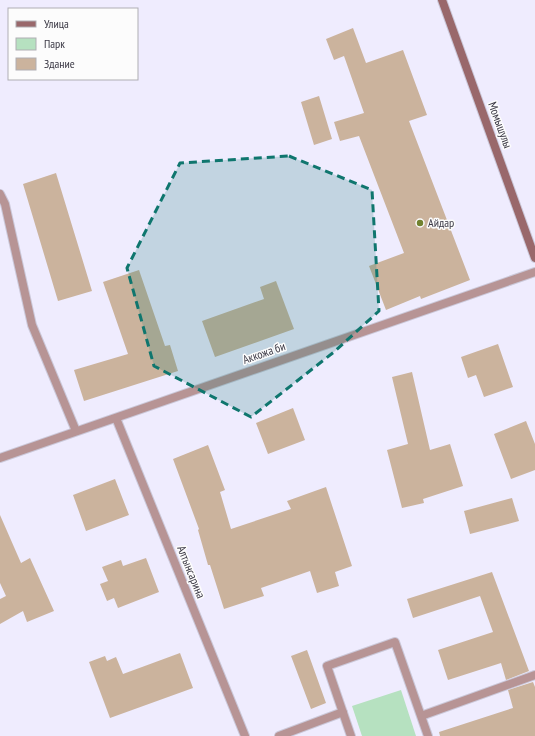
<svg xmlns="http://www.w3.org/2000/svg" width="535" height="736" font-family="'PT Sans Narrow',sans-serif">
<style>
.green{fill:#b6e1c0}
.building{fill:#cbb39d}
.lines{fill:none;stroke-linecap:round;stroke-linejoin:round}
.lane-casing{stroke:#cbc8d9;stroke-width:10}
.street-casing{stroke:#cbc8d9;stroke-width:10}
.secondary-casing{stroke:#cbc8d9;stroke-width:10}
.lane{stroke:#b79495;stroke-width:8}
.street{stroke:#b79495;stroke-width:8}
.secondary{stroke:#99686b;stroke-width:8}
.marked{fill:#0f766e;fill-opacity:0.2;stroke:#0f766e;stroke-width:3;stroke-dasharray:8 5;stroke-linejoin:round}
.poi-dot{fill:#70812f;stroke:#fcfcfc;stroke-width:1.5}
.labels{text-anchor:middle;stroke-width:3;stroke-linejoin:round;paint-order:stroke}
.street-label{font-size:12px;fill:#3b3945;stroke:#fcfcfc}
.poi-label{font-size:12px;fill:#3b3945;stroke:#fcfcfc;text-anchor:start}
</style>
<rect width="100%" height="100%" fill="#efecfe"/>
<path class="green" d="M401,690L416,736H362L352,706Z"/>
<path class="building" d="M353,28L366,63L403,50L427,115L409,121L470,280L421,299L420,296L386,310L369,266L404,253L359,136L340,141L334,122L364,113L344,56L334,60L326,39Z
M319,96L332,139L314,145L301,102Z
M56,173L92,291L58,301L23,184Z
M139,270L165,346L170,345L178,371L84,401L74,370L128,354L103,282Z
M276,281L294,329L215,357L202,321L264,299L260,287Z
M498,344L513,387L484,397L476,375L468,378L461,357Z
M412,372L430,450L450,444L463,486L423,499L424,503L402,508L387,450L408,444L392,377Z
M293,408L305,440L268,454L256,423Z
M526,421L535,444V470L511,479L494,434Z
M208,445L225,490L220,492L231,529L291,509L287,501L326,487L352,566L335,572L339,586L317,593L310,571L261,588L264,596L224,609L210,565H208L198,530L199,529L173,459Z
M115,479L129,515L86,531L73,495Z
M512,498L519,521L470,534L464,511Z
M0,515L21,563L30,558L54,611L27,622L23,611L0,624V599L6,596L0,583Z
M146,558L159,592L118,608L114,598L107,601L100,584L108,581L102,567L121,560L123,566Z
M492,572L529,671L506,680L501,663L448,680L438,650L493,632L480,596L413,618L407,599Z
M307,650L326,703L311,709L291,656Z
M180,653L193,688L110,718L89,662L105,656L107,661L116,657L123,674Z
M533,682L535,687V736H440L439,732L513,708L508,690Z"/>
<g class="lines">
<defs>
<path id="lane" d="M0,194L5,204L32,325L76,431
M421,716L535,675
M279,736L343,712
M351,736L327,666L395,642L428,736"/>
<path id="street" d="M116,418L245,736
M0,458L535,272"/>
<path id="secondary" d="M442,0L535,258"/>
</defs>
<use href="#lane" class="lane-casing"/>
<use href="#street" class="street-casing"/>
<use href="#secondary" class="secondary-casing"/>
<use href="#lane" class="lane"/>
<use href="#street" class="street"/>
<use href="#secondary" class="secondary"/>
</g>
<path class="marked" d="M289,156L372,190L379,311L334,352L251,417L154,366L127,268L180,163Z"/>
<circle class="poi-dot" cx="420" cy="223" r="4"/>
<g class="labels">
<g class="street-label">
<text transform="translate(500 125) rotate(70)" y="4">Момышулы</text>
<text transform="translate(264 353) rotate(-19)" y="4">Аккожа би</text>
<text transform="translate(191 572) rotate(68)" y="4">Алтынсарина</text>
</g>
<g class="poi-label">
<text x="428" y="227">Айдар</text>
</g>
</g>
<rect x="8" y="8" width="130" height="72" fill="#fcfcfc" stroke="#afaeb3"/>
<rect x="16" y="21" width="20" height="6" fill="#99686b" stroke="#afaeb3"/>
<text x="44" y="28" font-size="12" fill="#3b3945">Улица</text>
<rect x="16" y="38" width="20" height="12" fill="#b6e1c0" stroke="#afaeb3"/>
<text x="44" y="48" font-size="12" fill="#3b3945">Парк</text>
<rect x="16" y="58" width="20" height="12" fill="#cbb39d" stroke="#afaeb3"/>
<text x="44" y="68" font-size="12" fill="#3b3945">Здание</text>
</svg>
